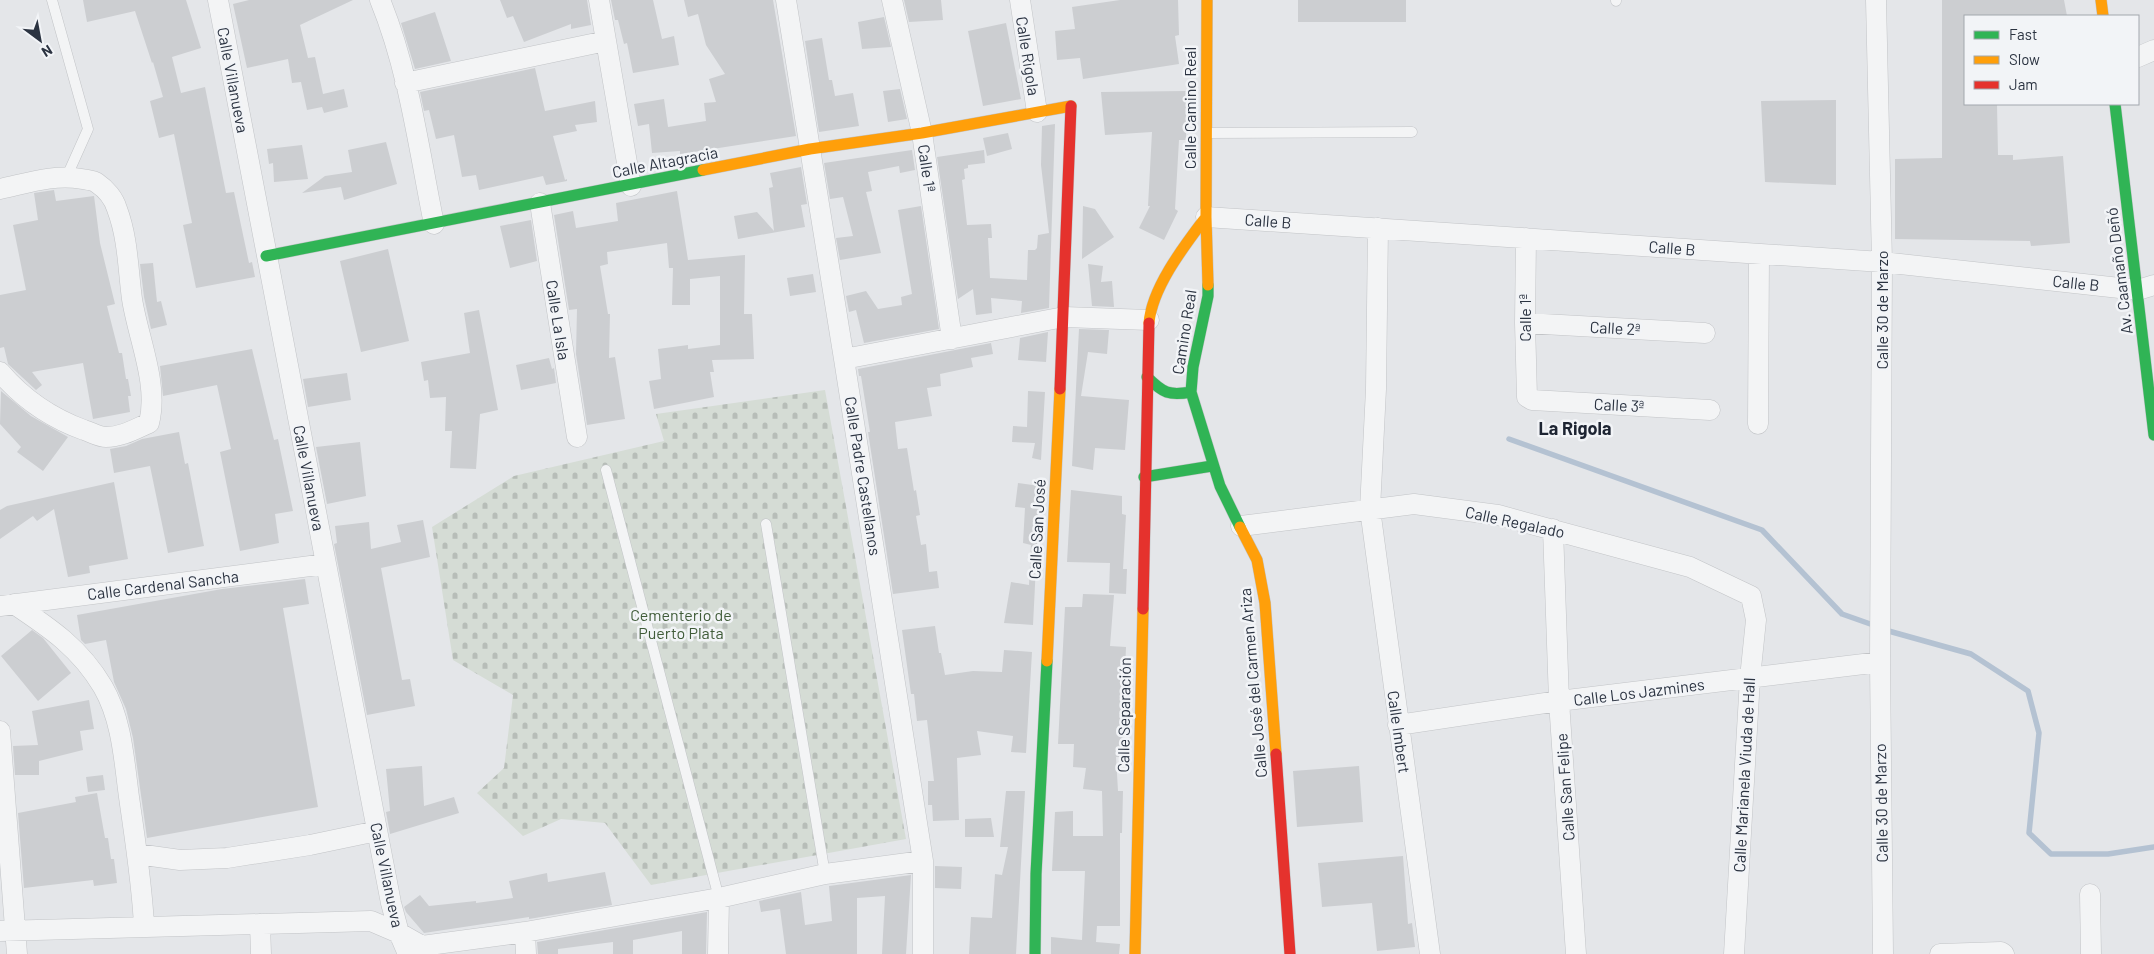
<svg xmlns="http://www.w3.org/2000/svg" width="2154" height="954" font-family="Barlow,sans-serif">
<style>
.cemetery{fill:url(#cemetery-stones)}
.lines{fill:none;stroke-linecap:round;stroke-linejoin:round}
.stream{stroke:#b4c2d2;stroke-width:5.5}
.building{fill:#ccced1}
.lane-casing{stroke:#c2c4c7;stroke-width:11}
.street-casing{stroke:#c2c4c7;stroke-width:21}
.fast-casing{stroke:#c2c4c7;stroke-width:12}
.slow-casing{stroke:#c2c4c7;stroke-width:12}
.jam-casing{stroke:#c2c4c7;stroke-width:12}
.lane{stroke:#f3f4f5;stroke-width:10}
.street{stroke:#f3f4f5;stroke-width:20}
.fast{stroke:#30b455;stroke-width:11}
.slow{stroke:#ff9f0a;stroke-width:11}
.jam{stroke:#e5322d;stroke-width:11}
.labels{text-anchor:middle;stroke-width:5;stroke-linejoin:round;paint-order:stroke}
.street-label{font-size:16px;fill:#2b3341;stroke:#f2f4f7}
.park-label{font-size:16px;fill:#405c39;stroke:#f2f4f7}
.neighbourhood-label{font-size:18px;font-weight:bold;fill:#1d2432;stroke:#f2f4f7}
</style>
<defs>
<pattern id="cemetery-stones" width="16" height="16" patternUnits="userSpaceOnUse" patternTransform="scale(1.25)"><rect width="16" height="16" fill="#d5dcd5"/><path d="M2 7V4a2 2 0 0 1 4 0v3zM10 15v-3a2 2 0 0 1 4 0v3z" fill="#b7bdb8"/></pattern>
</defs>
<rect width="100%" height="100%" fill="#e4e6e9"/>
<path class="cemetery" d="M825,390L906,839L651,885L605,823L561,819L523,836L477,793L504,768L513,695L453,660L432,527L514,476L664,441L656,414Z"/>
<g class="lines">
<path class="stream" d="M1509,439L1762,530L1842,614L1876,626
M1885,630L1971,654L2028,691L2039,733L2029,833L2051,854H2108L2154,847"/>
</g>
<path class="building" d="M83,0H186L201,48L172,57L181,93L205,87L226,193L234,192L249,263L252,262L255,277L196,288L183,225L192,223L174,134L159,138L150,101L163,97L153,62L152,63L135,11L87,22Z
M249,0H353L300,25L308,58L315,57L323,94L344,89L348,107L324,113L322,107L307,110L301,82L292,83L288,59L247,68L233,4Z
M500,0H587L591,25L571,29V24L524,42L513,16L507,18Z
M611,0H653L662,39L674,36L679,65L633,73L627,43L624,44L618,20H615Z
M684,0H773L796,136L680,154V151L652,153L649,124L638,126L634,104L664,99L668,127L706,121L704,103L716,102L709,79L725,74L706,45L698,14L688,17Z
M904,0H941L943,20L909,22Z
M1120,0H1178L1179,35L1175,36L1179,64L1083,79L1080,58L1057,60L1055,31L1075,29L1072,7Z
M1298,0H1406V22H1298Z
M1942,0H2064L2067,16H1965V104H1997L1998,155H2013V160L2063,156L2070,243L2031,246L2030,241L1895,239V159L1942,158Z
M435,12L451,61L415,69L401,23Z
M884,17L891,47L862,49L858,22Z
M1006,23L1021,99L983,106L968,31Z
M822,38L829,80H832L835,96L853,93L859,126L819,132L805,41Z
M535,68L545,111L595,101L597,122L575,125L577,131L553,136L565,180L567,179V181L546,185L543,176L479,190L476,175L462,177L454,135L436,139L429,110L424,111L420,92Z
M900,89L907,119L888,122L883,91Z
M1186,91V140H1179L1175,209L1178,211L1164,240L1139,228L1150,206H1148L1152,132L1105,135L1101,92Z
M1836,100V185L1765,182L1761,101Z
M1055,124L1049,308L1021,313L1022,301L991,298L992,313L976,315L973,289L958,299L937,157L984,150L985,163L968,165V168L964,169L965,179L962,180L967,225L991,224L992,238H988L990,278L1027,280L1028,250H1035L1037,248L1038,235L1049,233L1041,165L1042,126Z
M1008,133L1012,149L987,156L983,138Z
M386,142L397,184L344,200L341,187L302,193L325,176L352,172L348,150Z
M302,145L308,179L274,182L273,163L269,164L267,149Z
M912,150L915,170L900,173L899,166L868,172L872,191L866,192L881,253L840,260L836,238L853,236L843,197L830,199L824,163Z
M801,167L807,204L801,205L805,227L738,239L734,216L757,212L774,231L769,188L773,187L770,173Z
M54,190L56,201L94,196L100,243L115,304L107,306L119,353H122L126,379H128L131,396H128L130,412L93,419L83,363L32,372L42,385L36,390L8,364L4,347L0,348V295L26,290L13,225L38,220L34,193Z
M677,191L688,260L745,255L744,314H752L754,359L712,360L714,372H710L714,397L654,409L649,381L661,379L658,349L688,345V349L720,345V276L690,279V305H672L673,268H669L667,243L607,252L608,264L600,266L608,314H610L609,358L615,357L625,419L587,425L576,354L577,309L569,310L554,215L573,211L576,228L618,221L616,203Z
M921,206L939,329L864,343L856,310L849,312L846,296L866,291L878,309L902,305L901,297L912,294L898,210Z
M1083,206L1095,209L1114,237L1082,259Z
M531,220L537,261L510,268L500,226Z
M388,249L409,341L361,352L340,261Z
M153,263L157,302L161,301L167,325L151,329L144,297L140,264Z
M1088,264L1103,266L1101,282L1112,281L1114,307L1092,306Z
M813,274L816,292L790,296L787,278Z
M479,310L498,410L480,414L476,469L450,468L452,431H445L446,397L430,398L428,380L424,381L421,362L470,353L464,313Z
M1079,329L1109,330L1107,354L1088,352L1081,396L1129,400L1125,450L1095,448L1093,470L1072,466Z
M1048,332L1046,362L1018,360L1020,338Z
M991,343L993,354L971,358L973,367L940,374L941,386L927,388L932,416L895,422L898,449L907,448L914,491L916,490L920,515L916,516L921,545L926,544L929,572L937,571L939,588L893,594L868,432H870L861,376H859L858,369Z
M252,349L274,440L278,439L293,511L275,514L279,543L240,551L220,452L231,449L217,385L163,396L160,366Z
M549,358L552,369L554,368L556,383L521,390L516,365Z
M347,373L351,400L308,407L303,379Z
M1,391L31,416L68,437L43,471L17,452L21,447L0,424Z
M1028,391L1045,392L1041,460L1032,458L1035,443L1012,442L1013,426L1027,427Z
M179,432L185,464L188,463L204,546L168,553L150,466L114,473L110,449L126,446L142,439Z
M360,442L366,496L327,504L316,447Z
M114,482L128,559L89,566L90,573L68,577L54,509L37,521L33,516L0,539V510L7,506Z
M1018,483L1040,486L1033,625L1004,623L1011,582L1029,585L1031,545L1023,543L1025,508L1015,507Z
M1071,490L1122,496V514L1126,515L1123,569H1127L1126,594L1109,593L1110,563L1067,562Z
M423,520L430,557L381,568L402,680L410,679L415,706L367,715L334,544L337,543L335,526L369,522L371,549L401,542L397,525Z
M305,579L309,604L283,608L318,807L147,838L133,738L126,709L114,682L106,640L85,644L81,640L77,615L222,589Z
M1083,594L1114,595L1110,646L1126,647L1122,745L1121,757H1116L1118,791H1123L1122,833H1120V926H1097L1096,942L1120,944L1119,954H1051V937L1082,940L1085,871H1052L1055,812L1073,811V836H1103L1102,791L1083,789L1086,768L1073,767L1074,744H1058L1065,607H1082Z
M935,626L939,653H941L945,675L973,671L1002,672L1004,650L1032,652L1026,753L1011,752L1013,736L977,731L981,755L957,758L959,820L933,821L932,805H928V781H934L927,720L917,721L914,694H911L902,630Z
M32,630L43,638L71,673L38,701L1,656Z
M89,700L94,729L80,731L83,750L39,761V775H15L13,746L38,745L32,711Z
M422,766L424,806L454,797L459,813L390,834L386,812L390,811L386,769Z
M1359,766L1363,822L1297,827L1293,771Z
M103,775L105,790L88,792L86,777Z
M1006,791H1025L1016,954H969L971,917L992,918L995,874L1002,875L1008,847H1000Z
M97,793L105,838H108L111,859H114L117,883L94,886L93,880L24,888L18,813L76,802L75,797Z
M991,818L994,837H965V819Z
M1403,856L1408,924L1412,923L1415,947L1377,951L1372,903L1322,907L1318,863Z
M935,866L962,867L961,889L935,888Z
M605,872L612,905L529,919V917L424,933L406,912L404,907L420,895L429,906L476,901V903L513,898L509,881L547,873L548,882Z
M911,875L906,954H882L885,896L857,898V954H786L780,909L761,912L759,901L801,892L805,925L832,921L829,886Z
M707,912L706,954H682V931L633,940V954H613V942L558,949V954H538L537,942Z"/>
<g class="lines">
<defs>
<path id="lane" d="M52,0L88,129L67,176
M1616,1V0
M1207,133L1412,132
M606,470L719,898
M766,524L825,874"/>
<path id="street" d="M218,0L391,903L399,933L408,954
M380,0C409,71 419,150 434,224
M599,0L631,186
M786,0L844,359L923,861V954
M892,0L922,133L952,339
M1020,0L1037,112
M1876,0L1882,262L1880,662L1883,954
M2138,57L2154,50
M405,83L606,41
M0,189C28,183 54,174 82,179C87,180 93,180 97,183C106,189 114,199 117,209C128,238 128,269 132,299C138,338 159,384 149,423C135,429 122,437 106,437C99,437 91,432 84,430C51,418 23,399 0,372
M540,203L577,437
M1206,217L1882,262L2138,290L2154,285
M1378,228L1376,389L1370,509L1430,954
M1526,238L1525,323L1527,397L1532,400L1710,410
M1525,323L1705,333
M844,359L1064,317L1149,320
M1758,424L1759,254
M1241,526L1414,504L1498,515L1690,567L1751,596L1756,620L1750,678L1734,954
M1553,529L1559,701L1576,954
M14,604C50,628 80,648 103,687C122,720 124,760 129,797C135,840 142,883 144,926
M0,606L326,564
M1398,725L1559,701L1880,662
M0,731L17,954
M137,854L180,860L227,858L310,845L377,831
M2090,894L2091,954
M260,924L261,954
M0,931L371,921L399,933L422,946L525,932L719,898L825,874L923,861
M525,932L526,954
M718,954L719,898
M1940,954L2001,952L2004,954"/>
<path id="fast" d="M2115,104L2154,435
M266,256L703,170
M1208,285V296L1193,367L1191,392L1220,486L1240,527
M1147,377C1163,393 1169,396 1191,392
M1144,477L1212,466
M1035,954L1036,874L1047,661"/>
<path id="slow" d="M1207,0L1206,217L1208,285
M2101,0L2103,16
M703,170L810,149L922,133L1071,106
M1149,323C1152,287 1185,245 1206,217
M1240,527L1257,560L1265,603L1276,754
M1047,661L1060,389
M1135,954L1143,609"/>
<path id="jam" d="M1060,389L1071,106
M1143,609L1149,323
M1276,754L1290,954"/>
</defs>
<use href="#lane" class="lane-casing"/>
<use href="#street" class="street-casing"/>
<use href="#fast" class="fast-casing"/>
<use href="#slow" class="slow-casing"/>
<use href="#jam" class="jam-casing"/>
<use href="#lane" class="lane"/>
<use href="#street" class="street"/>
<use href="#fast" class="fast"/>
<use href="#slow" class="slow"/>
<use href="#jam" class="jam"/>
</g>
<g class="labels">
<g class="street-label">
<text transform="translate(1028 56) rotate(81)" y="6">Calle Rigola</text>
<text transform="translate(233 80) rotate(79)" y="6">Calle Villanueva</text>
<text transform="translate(1190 108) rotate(-90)" y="6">Calle Camino Real</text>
<text transform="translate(665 162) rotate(-11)" y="6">Calle Altagracia</text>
<text transform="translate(927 168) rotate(82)" y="6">Calle 1ª</text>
<text transform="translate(1268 221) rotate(4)" y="6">Calle B</text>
<text transform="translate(1672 248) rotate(4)" y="6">Calle B</text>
<text transform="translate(2119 271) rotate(-97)" y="6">Av. Caamaño Deñó</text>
<text transform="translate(2076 283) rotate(6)" y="6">Calle B</text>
<text transform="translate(1882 310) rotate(-90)" y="6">Calle 30 de Marzo</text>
<text transform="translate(1525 318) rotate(-90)" y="6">Calle 1ª</text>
<text transform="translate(558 320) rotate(81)" y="6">Calle La Isla</text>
<text transform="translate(1615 328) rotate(3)" y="6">Calle 2ª</text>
<text transform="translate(1184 332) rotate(-81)" y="6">Camino Real</text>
<text transform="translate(1619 405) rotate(3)" y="6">Calle 3ª</text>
<text transform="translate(863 476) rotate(81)" y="6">Calle Padre Castellanos</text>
<text transform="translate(309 478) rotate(79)" y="6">Calle Villanueva</text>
<text transform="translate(1515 522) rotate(12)" y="6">Calle Regalado</text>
<text transform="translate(1037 529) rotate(-87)" y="6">Calle San José</text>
<text transform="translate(163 585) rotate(-7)" y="6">Calle Cardenal Sancha</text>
<text transform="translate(1253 683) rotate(-95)" y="6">Calle José del Carmen Ariza</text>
<text transform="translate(1639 692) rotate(-7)" y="6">Calle Los Jazmines</text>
<text transform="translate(1124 715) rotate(-89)" y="6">Calle Separación</text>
<text transform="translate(1399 732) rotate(82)" y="6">Calle Imbert</text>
<text transform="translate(1744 775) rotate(-87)" y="6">Calle Marianela Viuda de Hall</text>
<text transform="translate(1565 787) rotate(-94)" y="6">Calle San Felipe</text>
<text transform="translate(1881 803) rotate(-91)" y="6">Calle 30 de Marzo</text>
<text transform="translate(387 875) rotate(78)" y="6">Calle Villanueva</text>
</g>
<g class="park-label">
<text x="681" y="621">Cementerio de<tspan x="681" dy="18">Puerto Plata</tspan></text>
</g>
<g class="neighbourhood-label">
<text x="1575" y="435">La Rigola</text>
</g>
</g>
<rect x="1964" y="15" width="175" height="90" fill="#f2f4f7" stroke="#a2a7ae"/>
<rect x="1974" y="31" width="25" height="8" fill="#30b455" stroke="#a2a7ae"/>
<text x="2009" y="40" font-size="15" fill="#2b3341">Fast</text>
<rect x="1974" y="56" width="25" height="8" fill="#ff9f0a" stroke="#a2a7ae"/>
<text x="2009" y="65" font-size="15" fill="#2b3341">Slow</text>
<rect x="1974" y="81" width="25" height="8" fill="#e5322d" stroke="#a2a7ae"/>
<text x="2009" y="90" font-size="15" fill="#2b3341">Jam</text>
<g transform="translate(40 40) rotate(148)" stroke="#f2f4f7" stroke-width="4" paint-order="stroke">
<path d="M0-4L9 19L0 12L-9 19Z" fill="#2b3341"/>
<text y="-8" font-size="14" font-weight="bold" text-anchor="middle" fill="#2b3341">N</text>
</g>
</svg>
